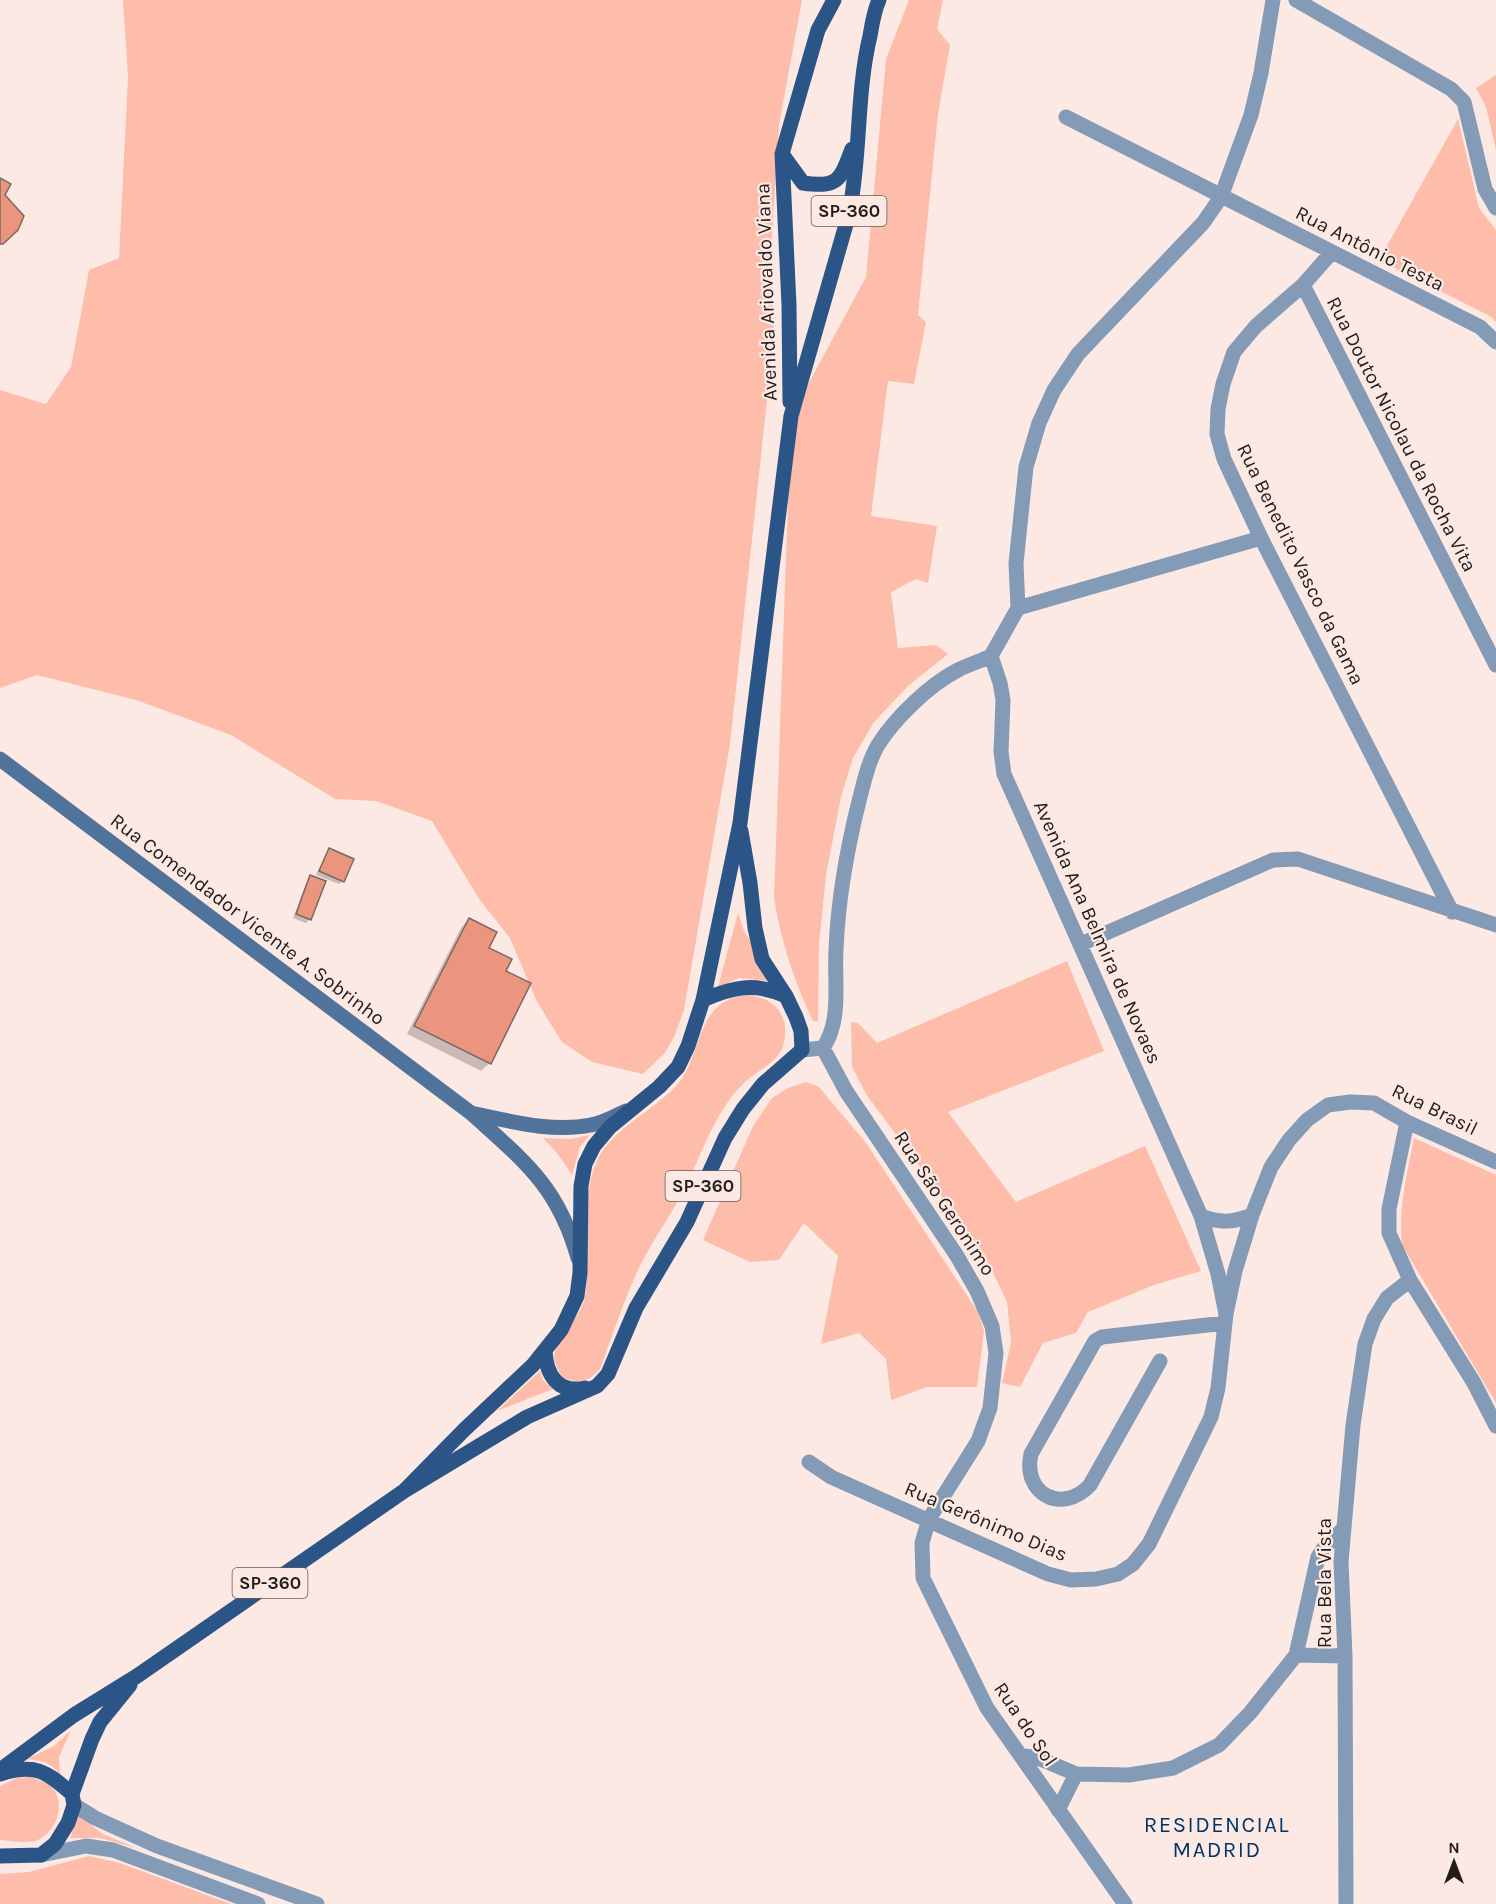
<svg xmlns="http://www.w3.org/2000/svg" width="1496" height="1904" font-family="Karla,sans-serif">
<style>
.green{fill:#febdab}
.shadow{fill:#0003}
.building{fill:#ec957e;stroke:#786964;stroke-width:1.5}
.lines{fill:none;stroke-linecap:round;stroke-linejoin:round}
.street{stroke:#839bb7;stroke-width:15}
.secondary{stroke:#50739b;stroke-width:15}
.primary{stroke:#2a5586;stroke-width:15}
.labels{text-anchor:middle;stroke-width:4.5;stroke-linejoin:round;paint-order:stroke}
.shield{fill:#fce9e4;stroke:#645a57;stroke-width:1.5}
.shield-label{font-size:18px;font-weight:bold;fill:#231c1a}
.street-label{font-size:20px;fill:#231c1a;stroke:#fce9e4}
.quarter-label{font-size:22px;letter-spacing:1.5px;fill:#013566;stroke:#fce9e4}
</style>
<rect width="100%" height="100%" fill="#fce9e4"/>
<path class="green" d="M123,0H802L779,125L771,252L774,335L730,744L684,1010L675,1035L665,1053L643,1074L592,1062L562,1042L537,1002L510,938L479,899L432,821L376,801L335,799L231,735L136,700L37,675L0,688V390L46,404L71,367L89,270L119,258L128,77Z
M909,0H943L937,29L950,45L938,114L918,315L926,322L914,384L888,381L871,516L937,526L928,583L916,579L891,592L898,648L936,645L948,654L908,686L874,722L853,758L841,797L826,875L819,945L818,1021H813C794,982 781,941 774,898L791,416L866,277L886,59Z
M1496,75V150L1486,107L1476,88Z
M1458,119L1479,208L1496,230V322L1490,316L1466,304L1379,260Z
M738,913L744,931L762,959L770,981L739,978L718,987Z
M1067,961L1104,1051L948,1112L1016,1202L1145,1146L1201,1271L1154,1285L1088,1312L1076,1333L1043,1343L1020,1387L1002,1383L1011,1342L1007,1302L984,1254L866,1094L852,1067L851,1022L858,1023L877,1043Z
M746,995C774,997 790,1014 784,1043C780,1062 759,1069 746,1081C740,1087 733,1094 728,1102C709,1128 700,1158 685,1187C672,1215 653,1239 640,1266C624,1299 613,1335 600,1369C589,1382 578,1384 562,1377C559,1371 554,1364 554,1356C555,1342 579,1318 584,1301C587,1291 587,1279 587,1269C588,1236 583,1191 597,1161C613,1127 651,1113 676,1086C704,1055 694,1001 746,995Z
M806,1082L819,1087L866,1143L978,1312L984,1331L977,1387H927L891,1400L886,1359L859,1333L821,1344L838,1256L804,1223L779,1260L750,1262L703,1240L753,1126L772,1098L788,1088Z
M590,1135L580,1147L572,1175L557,1153L543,1138L570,1139Z
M1414,1138L1496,1175V1403L1402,1245C1398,1209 1407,1174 1414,1138Z
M540,1371L543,1380L553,1389L497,1411Z
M71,1730L59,1757L60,1774C50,1762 42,1761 27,1759L54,1746Z
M30,1777C39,1780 50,1783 55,1791C65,1808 55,1832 38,1840C28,1844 11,1841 0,1840V1786L17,1778Z
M78,1815L103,1834L136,1848L100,1838H70Z
M89,1856L120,1863L231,1904H0V1874L29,1872Z"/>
<path class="shadow" d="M329,850L343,881L339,884L316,875L326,854Z
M310,877V919L306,923L293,918L307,881Z
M469,919L487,948L490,1063L481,1071L407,1034L461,928Z"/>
<path class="building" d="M0,178L11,184L5,195L24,216L18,230L3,244H0Z
M329,848L354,859L344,882L319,871Z
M310,875L326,881L311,920L296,914Z
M469,918L497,932L489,948L512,959L506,971L531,983L491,1064L414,1026Z"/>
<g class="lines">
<path class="street" d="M1296,0L1451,89L1464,102L1485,189L1496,208
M1066,117L1480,327L1496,342
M1332,252L1303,285L1256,326L1234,352L1223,384L1218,409L1217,434L1224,459L1261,538L1452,912
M1303,285L1496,665
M1018,608L1261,538
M991,656L1000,683L1003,700L1001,752L1004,774L1201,1216L1218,1274L1226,1314L1235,1271L1252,1215
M991,656L1018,608L1016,563L1026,467L1039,423L1054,390L1078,354L1203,223L1221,197L1251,115L1261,73L1273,0
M1081,944L1273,860L1298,859L1496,925
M823,1048L846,1091L957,1256L977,1291L992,1326L996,1353L990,1408L978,1441L929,1519L922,1543L923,1578L987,1708L1125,1904
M802,1050L823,1048C842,1020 834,983 836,950C838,900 847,849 859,801C864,782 868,762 878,745C895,718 929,685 958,670C968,665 980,661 991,656
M1407,1122L1389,1209V1233L1410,1280L1474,1383L1496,1426
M1201,1216C1219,1223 1233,1223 1252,1215L1271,1167L1289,1140L1307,1120L1328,1105L1350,1102L1374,1103L1407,1122L1496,1162
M1160,1361L1090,1485C1062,1515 1022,1494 1031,1454L1095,1341L1102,1337L1225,1323
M809,1462L831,1477L1048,1574L1071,1580L1096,1579L1118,1574L1133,1564L1149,1544L1211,1417L1218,1388L1226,1314
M1296,1655L1345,1656
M1022,1756L1036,1757L1076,1774L1129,1775L1173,1768L1219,1745L1250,1713L1296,1655L1318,1557L1323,1549L1343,1529
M74,1805L95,1818L157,1846L317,1904
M1058,1810L1076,1774
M41,1855L86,1846L113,1850L258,1904
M1346,1904L1345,1656L1341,1562L1353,1425L1365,1344L1374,1319L1387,1298L1410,1280"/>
<path class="secondary" d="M0,759L471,1113C524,1161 558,1186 578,1258
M471,1113C510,1121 552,1133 591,1125C603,1123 615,1116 626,1111"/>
<path class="primary" d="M782,154L803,183C839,188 840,180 852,149
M790,402L789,305L782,154L818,30L834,0
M703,1000C732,987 755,982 786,996
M545,1350C546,1375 558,1394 585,1388
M404,1491L464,1430L533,1365L561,1330L577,1296L580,1273L581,1186L585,1164L594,1146L610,1127L659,1087L678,1067L688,1046L703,1000L740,823L791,416L849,214C861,155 856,94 870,36C872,24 874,11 879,0
M0,1770L74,1715L137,1676L404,1491L527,1417L597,1386L608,1374L636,1308L687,1222L725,1138L743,1109L763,1084L802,1050L801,1031L796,1017L786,996L762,959L755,928L750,883L741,831
M0,1774C35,1763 46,1771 72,1794
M0,1856L41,1855L55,1844L68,1823L74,1805L72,1794L92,1739L100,1722L130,1685"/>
</g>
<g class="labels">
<g class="shield">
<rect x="811.5" y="196" width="75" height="30" rx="4.5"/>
<rect x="665.5" y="1171" width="75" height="30" rx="4.5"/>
<rect x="232.5" y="1568" width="75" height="30" rx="4.5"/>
</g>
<g class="shield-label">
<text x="849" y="217">SP-360</text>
<text x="703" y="1192">SP-360</text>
<text x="270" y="1589">SP-360</text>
</g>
<g class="street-label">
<text transform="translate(1370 248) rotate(27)" y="7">Rua Antônio Testa</text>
<text transform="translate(766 292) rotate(-92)" y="7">Avenida Ariovaldo Viana</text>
<text transform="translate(1402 434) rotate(63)" y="7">Rua Doutor Nicolau da Rocha Vita</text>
<text transform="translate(1301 564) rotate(64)" y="7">Rua Benedito Vasco da Gama</text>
<text transform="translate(248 919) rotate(37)" y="7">Rua Comendador Vicente A. Sobrinho</text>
<text transform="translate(1098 932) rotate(66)" y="7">Avenida Ana Belmira de Novaes</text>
<text transform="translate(1435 1109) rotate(26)" y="7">Rua Brasil</text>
<text transform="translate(945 1203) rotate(57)" y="7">Rua São Geronimo</text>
<text transform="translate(986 1521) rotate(23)" y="7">Rua Gerônimo Dias</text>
<text transform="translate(1324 1583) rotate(-90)" y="7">Rua Bela Vista</text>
<text transform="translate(1026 1724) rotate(56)" y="7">Rua do Sol</text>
</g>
<g class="quarter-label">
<text x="1217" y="1832">RESIDENCIAL<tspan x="1217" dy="25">MADRID</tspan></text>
</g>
</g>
<g transform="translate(1454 1862)" stroke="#fce9e4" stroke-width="4.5" paint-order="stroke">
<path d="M0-4.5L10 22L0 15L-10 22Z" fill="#231c1a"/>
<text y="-9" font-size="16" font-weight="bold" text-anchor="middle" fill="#231c1a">N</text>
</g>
</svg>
